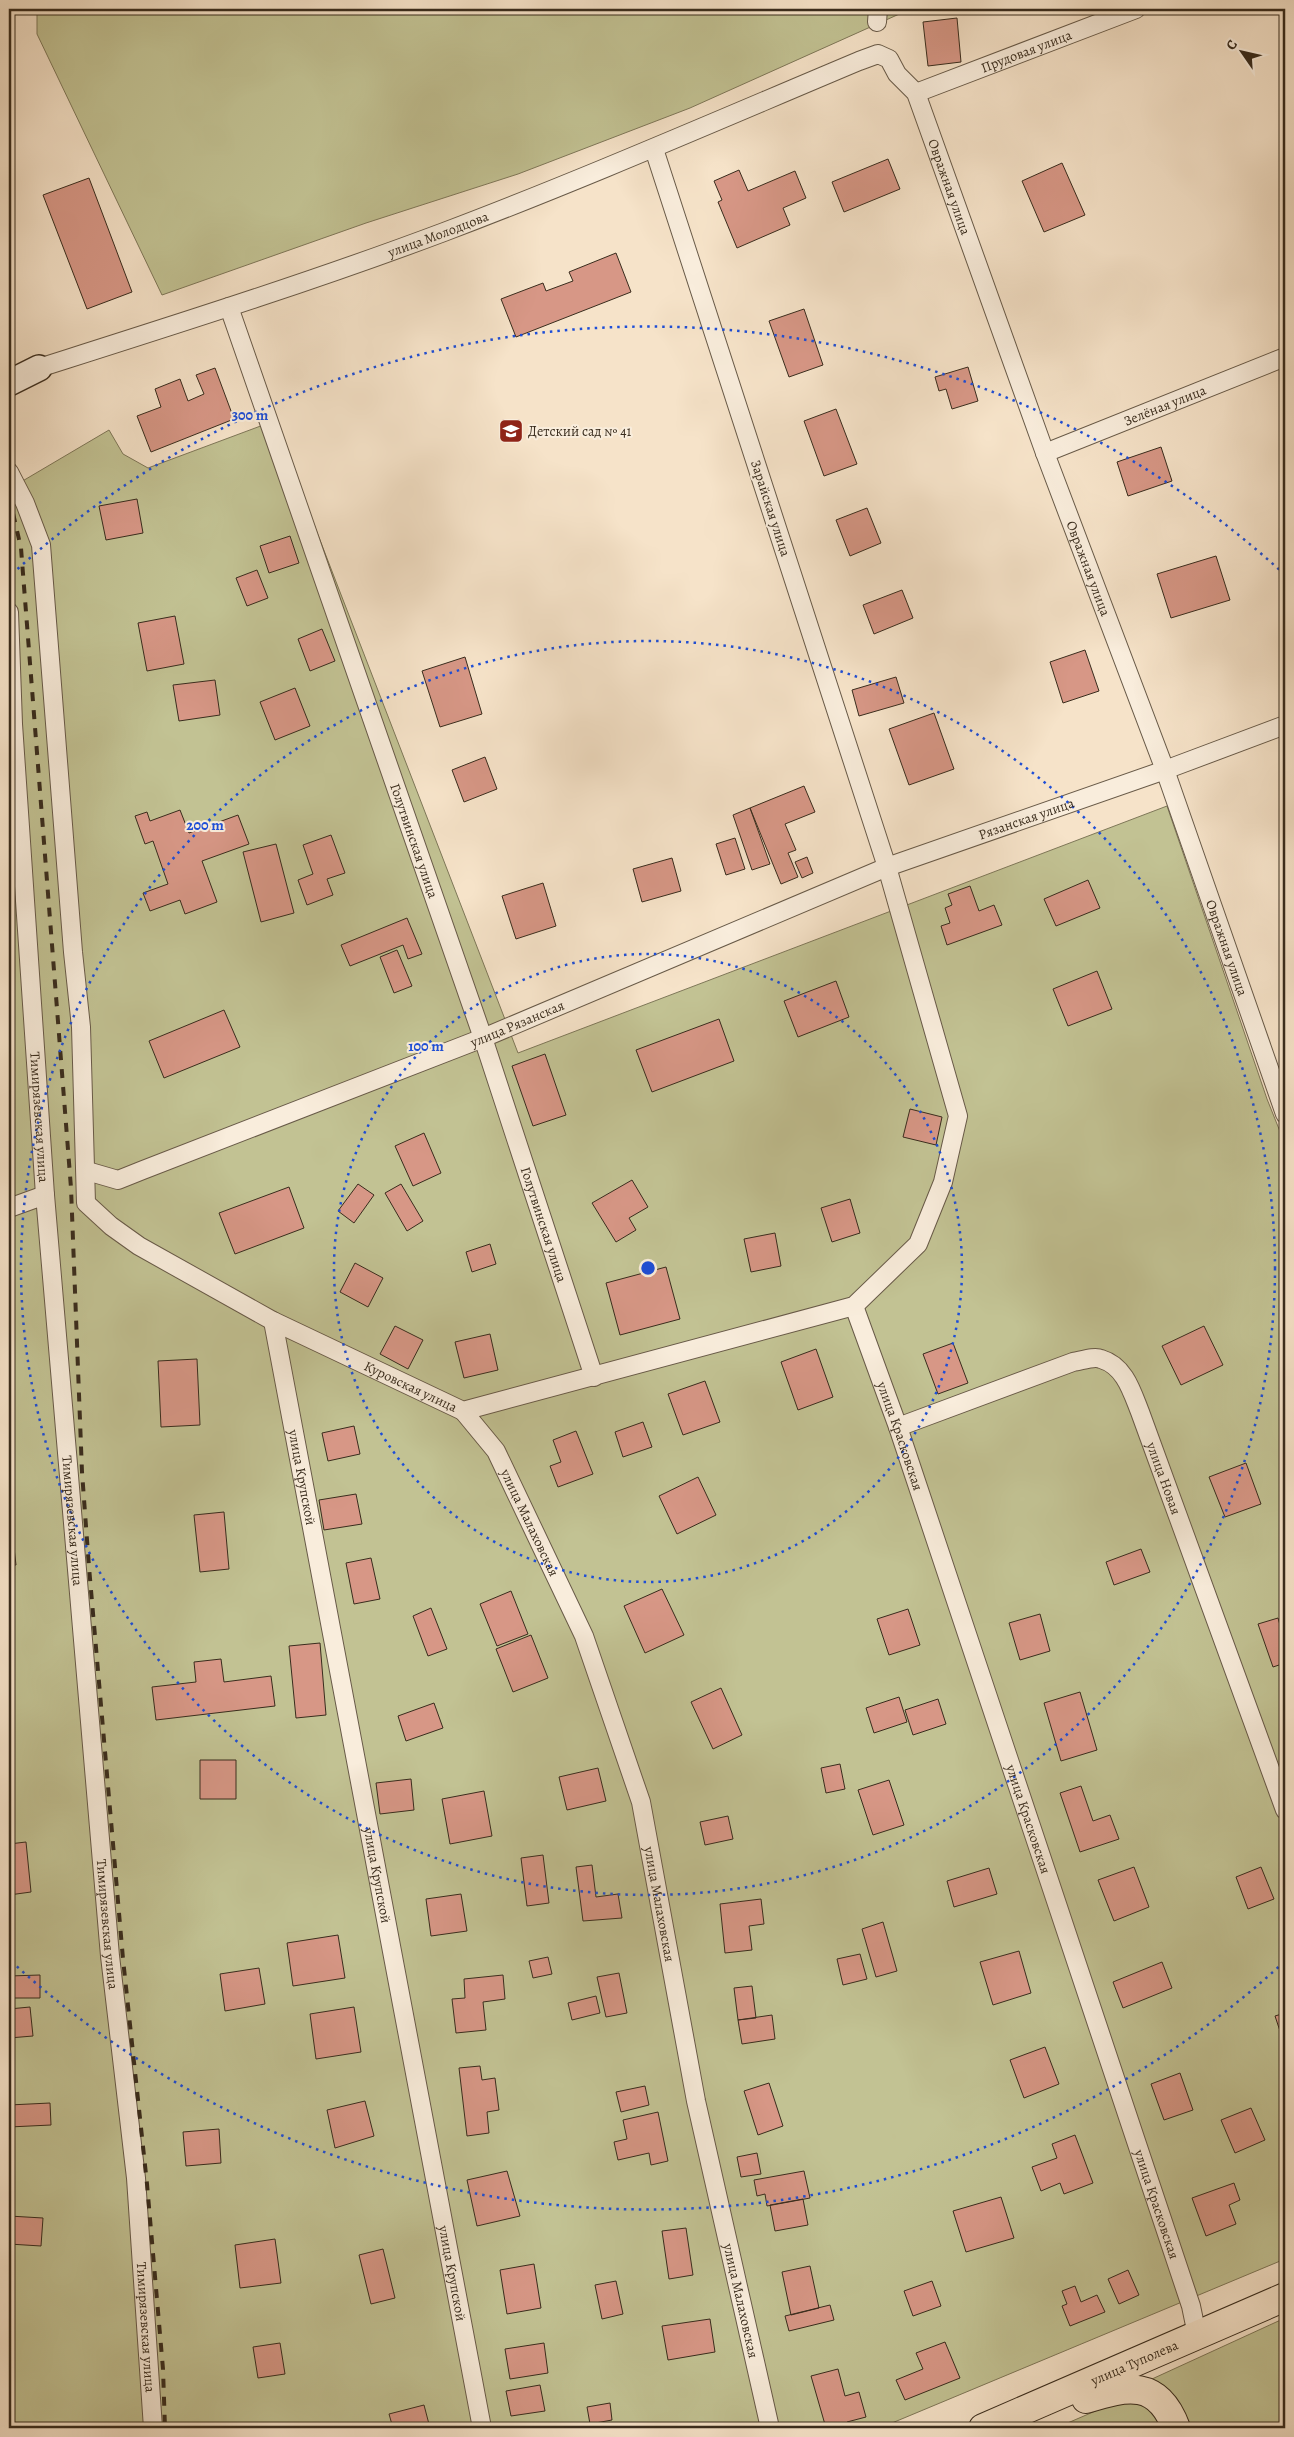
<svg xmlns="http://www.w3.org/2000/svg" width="1294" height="2437" font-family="Alegreya,serif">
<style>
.green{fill:#c2c293;stroke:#7e7758}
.building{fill:#d79786;stroke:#392c1d}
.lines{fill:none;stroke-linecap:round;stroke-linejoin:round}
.street-casing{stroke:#685a48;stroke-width:20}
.secondary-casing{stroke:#392c1d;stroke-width:28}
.primary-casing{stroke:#392c1d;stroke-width:30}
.street{stroke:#f9eddc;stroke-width:18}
.secondary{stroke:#f9eddc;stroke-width:25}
.primary{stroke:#f6e3c9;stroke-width:28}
.rail{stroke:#392c1d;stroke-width:4;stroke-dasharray:9 9;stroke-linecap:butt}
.ring{fill:none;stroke:#1d4ed8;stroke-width:2.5;stroke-dasharray:2.5 5}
.labels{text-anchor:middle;stroke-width:4;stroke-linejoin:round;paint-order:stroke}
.street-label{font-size:14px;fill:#392c1d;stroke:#f9eddc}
.poi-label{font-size:14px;fill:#392c1d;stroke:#f9eddc;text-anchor:start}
.centre{fill:#1d4ed8;stroke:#f9eddc;stroke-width:2.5}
.ring-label{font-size:15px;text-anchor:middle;font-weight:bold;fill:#1d4ed8;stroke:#f9eddc;stroke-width:4;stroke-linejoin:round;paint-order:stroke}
</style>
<rect width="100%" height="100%" fill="#f6e3c9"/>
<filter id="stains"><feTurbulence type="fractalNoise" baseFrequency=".004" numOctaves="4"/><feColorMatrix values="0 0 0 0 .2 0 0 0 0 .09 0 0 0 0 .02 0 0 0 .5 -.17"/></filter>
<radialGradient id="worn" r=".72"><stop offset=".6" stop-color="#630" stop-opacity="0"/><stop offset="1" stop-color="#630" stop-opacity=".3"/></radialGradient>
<path class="green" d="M37,9H906V11L690,108L518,174L366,223L162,295L37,34Z
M274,421L518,1053L1167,806L1267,1099L1285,1144V2259L880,2428H9V489L109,430L123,454L148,468Z
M1285,2318V2424L1276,2428H1188L1152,2379Z
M1121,2400L1145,2404L1165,2428H1056Z"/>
<path class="building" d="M957,18L961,62L928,66L923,22Z
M888,159L900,189L844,212L832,182Z
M1062,163L1085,215L1044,232L1022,181Z
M739,170L748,191L795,171L806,198L783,208L790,225L737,248L718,202L722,200L714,181Z
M89,178L132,292L87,309L43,195Z
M616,253L631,292L516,337L501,299L543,283L546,291L573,281L569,272Z
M804,309L823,365L789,377L769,321Z
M968,367L978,401L952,409L946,389L939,391L935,377Z
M215,368L234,419L151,452L137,416L161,407L155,389L180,379L188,401L204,394L196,375Z
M836,409L857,464L824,476L804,421Z
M1161,447L1172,481L1128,496L1117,462Z
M137,499L143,533L106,540L99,506Z
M867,508L881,543L850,556L836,520Z
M290,536L299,563L269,573L260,546Z
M1216,556L1230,600L1171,618L1157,574Z
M257,570L268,598L247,606L236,578Z
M902,590L913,618L874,634L863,605Z
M175,616L184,664L147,671L138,623Z
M322,629L335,661L310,671L298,639Z
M1085,650L1099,691L1063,703L1050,662Z
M465,657L482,714L440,727L422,671Z
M896,677L904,703L859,716L852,690Z
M215,680L220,715L179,721L173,685Z
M295,688L310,726L275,740L260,702Z
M934,713L954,769L909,785L889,729Z
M485,757L497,789L464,802L452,770Z
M804,786L815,812L785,824L796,850L788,853L798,877L781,884L750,808Z
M750,808L770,864L752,870L733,815Z
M180,810L189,833L238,815L249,844L202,861L217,902L185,914L180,900L150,911L143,893L168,884L153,841L145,844L135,816L147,812L150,821Z
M331,835L345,873L327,879L333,895L307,905L298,880L313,874L303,845Z
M735,838L745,869L726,875L716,844Z
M276,844L294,913L261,922L243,852Z
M807,857L813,873L802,878L795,862Z
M672,858L681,891L642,902L633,869Z
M1088,880L1100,908L1056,926L1044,899Z
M543,883L556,926L516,939L502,896Z
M970,886L979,911L994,905L1002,925L947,945L941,926L950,923L945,908L952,905L948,894Z
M407,918L422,954L408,959L403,945L350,966L341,945Z
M397,950L412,986L394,993L380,957Z
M1097,971L1112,1009L1068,1026L1053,989Z
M836,981L849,1017L798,1037L784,1001Z
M224,1010L240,1047L164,1078L149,1041Z
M719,1019L734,1061L652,1092L636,1050Z
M545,1054L566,1115L533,1126L512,1066Z
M910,1109L942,1117L936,1145L903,1137Z
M424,1133L441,1173L413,1186L395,1146Z
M632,1180L648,1207L629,1218L636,1230L616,1242L592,1203Z
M358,1184L374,1195L354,1223L338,1211Z
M401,1184L423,1221L407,1231L385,1193Z
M289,1187L304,1228L235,1254L219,1213Z
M850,1199L860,1233L832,1242L821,1208Z
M775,1233L781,1266L751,1272L744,1239Z
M490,1244L496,1264L472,1272L466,1252Z
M355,1263L383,1278L368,1307L340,1292Z
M666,1267L680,1319L620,1335L606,1283Z
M395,1326L423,1340L408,1369L380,1354Z
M1204,1326L1223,1365L1181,1385L1162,1346Z
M490,1334L498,1370L464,1378L455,1342Z
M953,1343L968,1383L938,1394L923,1354Z
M816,1349L833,1397L798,1410L781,1362Z
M197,1359L200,1425L161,1427L158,1361Z
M705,1381L720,1422L683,1435L668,1394Z
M643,1422L652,1447L623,1457L615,1432Z
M354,1426L360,1454L328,1461L322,1433Z
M576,1431L593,1474L558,1487L550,1466L561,1462L553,1440Z
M1246,1463L1261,1504L1225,1517L1209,1477Z
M698,1477L716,1515L677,1534L659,1496Z
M356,1494L362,1524L324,1530L319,1500Z
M224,1512L229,1569L200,1572L194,1515Z
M9,1522H11L16,1565H9Z
M1141,1549L1150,1572L1114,1585L1106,1562Z
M371,1558L380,1599L354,1604L346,1563Z
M662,1589L684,1635L645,1653L624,1606Z
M511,1591L528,1634L497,1646L480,1604Z
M431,1608L447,1649L428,1656L413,1616Z
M908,1609L920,1645L889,1655L877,1619Z
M1040,1614L1050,1651L1020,1660L1009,1623Z
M1278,1618L1282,1632L1285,1631V1663L1273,1667L1258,1624Z
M531,1635L548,1678L513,1692L496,1649Z
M320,1643L326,1715L296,1718L289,1646Z
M221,1659L224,1682L271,1676L275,1706L156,1720L152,1687L196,1682L194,1662Z
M721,1688L742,1735L713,1749L691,1702Z
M1080,1692L1097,1750L1061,1761L1044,1703Z
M899,1697L907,1722L874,1733L866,1708Z
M938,1699L946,1724L913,1735L905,1710Z
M434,1703L443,1728L406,1741L398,1716Z
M200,1760H236V1799H200Z
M840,1764L845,1789L826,1793L821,1768Z
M598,1768L606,1801L567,1810L559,1777Z
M411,1779L414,1810L380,1814L376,1783Z
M889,1780L904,1825L873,1835L858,1790Z
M1081,1786L1093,1821L1110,1815L1119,1839L1080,1852L1060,1793Z
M484,1791L492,1836L450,1844L442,1799Z
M728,1816L733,1839L705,1845L700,1822Z
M26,1842L31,1892L9,1895V1844Z
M543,1855L549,1903L527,1906L521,1858Z
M592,1865L596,1897L618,1894L622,1918L583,1921L576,1867Z
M1134,1867L1149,1907L1114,1921L1098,1880Z
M1261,1867L1274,1899L1248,1909L1236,1877Z
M989,1868L997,1894L954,1907L947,1881Z
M461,1894L467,1931L431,1936L426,1899Z
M761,1899L764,1924L749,1926L752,1950L725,1953L720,1904Z
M883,1922L897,1971L876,1977L862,1929Z
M338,1935L345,1978L293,1986L287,1943Z
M1019,1951L1031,1993L993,2005L980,1962Z
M860,1954L867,1979L843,1985L837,1959Z
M548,1957L552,1974L533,1978L529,1961Z
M1162,1962L1172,1988L1123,2008L1113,1982Z
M259,1968L265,2004L225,2011L220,1974Z
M619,1973L627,2013L606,2017L597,1977Z
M40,1975V1998H9V1976Z
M503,1975L505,1999L483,2002L486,2030L456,2033L452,1999L465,1998L464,1979Z
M752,1986L756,2018L738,2020L734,1988Z
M596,1996L600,2013L572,2020L568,2003Z
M30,2007L33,2036L9,2038V2009Z
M354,2007L361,2052L316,2059L310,2014Z
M1285,2013V2046L1275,2016Z
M772,2015L775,2039L742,2044L738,2020Z
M1045,2047L1059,2084L1024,2098L1010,2060Z
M480,2066L482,2080L495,2078L499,2110L487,2112L489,2133L467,2136L459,2068Z
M1180,2073L1193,2110L1164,2120L1151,2084Z
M769,2083L783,2126L758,2135L744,2091Z
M645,2086L649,2105L621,2112L616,2092Z
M365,2101L374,2136L335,2148L327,2110Z
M50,2103L51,2125L9,2127V2105Z
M1251,2108L1265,2140L1235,2153L1221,2120Z
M658,2112L668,2161L651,2165L649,2153L618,2160L614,2142L627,2139L623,2120Z
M219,2129L221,2163L186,2166L183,2132Z
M1075,2135L1093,2183L1064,2194L1060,2183L1041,2191L1032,2167L1057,2158L1052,2144Z
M757,2153L761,2174L741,2177L737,2157Z
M507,2171L520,2216L477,2226L467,2180Z
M804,2171L810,2198L767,2206L765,2194L757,2196L754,2180Z
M1234,2183L1240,2200L1229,2205L1236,2224L1206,2236L1192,2198Z
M1001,2197L1014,2238L966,2252L953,2211Z
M803,2199L808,2225L775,2231L770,2205Z
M9,2216L43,2218L41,2246L9,2244Z
M686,2228L693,2275L669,2279L662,2231Z
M275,2239L281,2283L240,2288L235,2245Z
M383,2249L395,2298L371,2304L359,2255Z
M534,2264L541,2308L507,2314L500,2270Z
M810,2266L819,2308L791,2315L782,2272Z
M1128,2270L1139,2295L1119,2304L1108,2279Z
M616,2281L623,2314L602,2319L595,2285Z
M932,2281L941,2306L913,2316L904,2291Z
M1075,2286L1081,2302L1097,2295L1105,2312L1070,2326L1062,2306L1067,2304L1062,2291Z
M830,2305L834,2320L789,2331L785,2316Z
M710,2319L715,2352L668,2360L662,2326Z
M945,2342L960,2378L905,2400L896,2380L923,2369L916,2353Z
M280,2343L285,2374L258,2378L253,2347Z
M544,2343L548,2373L510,2379L505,2349Z
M838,2369L845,2396L859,2392L866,2417L847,2422L849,2428H826L811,2376Z
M540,2385L545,2411L511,2416L506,2391Z
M610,2403L612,2420L590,2424L587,2407Z
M424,2405L430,2428H393L389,2414Z"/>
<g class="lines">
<defs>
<g id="street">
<path d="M877,22L878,9"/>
<path id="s1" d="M916,93L1136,9"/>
<path id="s2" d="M229,307L483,1038L594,1377"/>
<path id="s3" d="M39,368C174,325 311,282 444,232C584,179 721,119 859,61L878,54L889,59L897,74L916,93L1045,453L1165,770L1285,1114"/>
<path id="s4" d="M1045,453L1285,357"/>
<path id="s5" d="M9,472L25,503L41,545L73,952L81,1027L86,1203L111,1226L139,1246L273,1321L463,1411L854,1306L918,1244L943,1182L958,1116L887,867L654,149"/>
<path id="s6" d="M9,612L13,724L45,1195L110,1956L136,2178L153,2428"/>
<path id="s7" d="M87,1171L118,1180L143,1170L483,1038L887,867L1165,770L1285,725"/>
<path d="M9,1208L45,1195"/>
<path id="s8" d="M854,1306L898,1427L1191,2306L1197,2335"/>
<path id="s9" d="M273,1321L482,2428"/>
<path id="s10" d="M463,1411L496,1451L584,1636L641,1802L696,2101L770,2428"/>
<path id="s11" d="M898,1427L1073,1362C1081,1361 1094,1356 1101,1359C1125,1366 1132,1392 1140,1412L1285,1810"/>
</g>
<path id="secondary" d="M9,383L39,368"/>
<g id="primary">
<path d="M1086,2399C1127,2386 1158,2379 1176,2428"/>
<path id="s12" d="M983,2428L1285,2297"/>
</g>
</defs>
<use href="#street" class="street-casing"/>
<use href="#secondary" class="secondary-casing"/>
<use href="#primary" class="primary-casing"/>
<use href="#street" class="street"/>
<use href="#secondary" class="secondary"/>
<use href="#primary" class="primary"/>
<path class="rail" d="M9,496L21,548L71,1188L82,1472L89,1567L123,1959L147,2184L163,2369L165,2428"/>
</g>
<g class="ring">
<circle cx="648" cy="1268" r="314"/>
<circle cx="648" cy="1268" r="627"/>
<path d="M1284 1962A941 941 0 0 1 12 1962M12 574A941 941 0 0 1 1284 574"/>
</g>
<defs>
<symbol id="school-square" viewBox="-11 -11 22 22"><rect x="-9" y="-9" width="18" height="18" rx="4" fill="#8f2418" stroke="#f9eddc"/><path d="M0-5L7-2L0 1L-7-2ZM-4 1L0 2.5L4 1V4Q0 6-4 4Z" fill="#fff"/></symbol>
</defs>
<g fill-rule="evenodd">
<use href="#school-square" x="497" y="417" width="28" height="28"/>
</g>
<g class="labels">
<g class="street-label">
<text dy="5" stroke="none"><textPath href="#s1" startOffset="118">Прудовая улица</textPath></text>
<text dy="5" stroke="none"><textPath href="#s3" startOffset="1052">Овражная улица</textPath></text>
<text dy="5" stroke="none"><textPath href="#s3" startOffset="421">улица Молодцова</textPath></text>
<text dy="5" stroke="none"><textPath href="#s4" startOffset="129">Зелёная улица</textPath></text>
<text transform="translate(771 508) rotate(72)" y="5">Зарайская улица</text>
<text dy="5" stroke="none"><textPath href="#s3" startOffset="1458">Овражная улица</textPath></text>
<text dy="5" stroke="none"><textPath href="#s7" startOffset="1010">Рязанская улица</textPath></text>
<text dy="5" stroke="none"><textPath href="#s2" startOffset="565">Голутвинская улица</textPath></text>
<text dy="5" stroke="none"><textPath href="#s3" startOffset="1862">Овражная улица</textPath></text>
<text dy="5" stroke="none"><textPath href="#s7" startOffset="461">улица Рязанская</textPath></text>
<text dy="5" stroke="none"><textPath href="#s6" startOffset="506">Тимирязевская улица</textPath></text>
<text dy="5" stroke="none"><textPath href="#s2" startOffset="970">Голутвинская улица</textPath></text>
<text dy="5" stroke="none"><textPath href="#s5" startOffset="1114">Куровская улица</textPath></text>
<text dy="5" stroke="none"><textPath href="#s8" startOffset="138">улица Красковская</textPath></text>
<text dy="5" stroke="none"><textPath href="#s9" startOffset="159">улица Крупской</textPath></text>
<text dy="5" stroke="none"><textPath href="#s11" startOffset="354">улица Новая</textPath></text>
<text dy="5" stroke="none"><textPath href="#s6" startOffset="911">Тимирязевская улица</textPath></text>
<text dy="5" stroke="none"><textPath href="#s10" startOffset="131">улица Малаховская</textPath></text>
<text dy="5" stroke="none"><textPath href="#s8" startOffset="542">улица Красковская</textPath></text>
<text dy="5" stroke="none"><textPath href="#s9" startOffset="564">улица Крупской</textPath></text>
<text dy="5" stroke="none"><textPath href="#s10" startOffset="536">улица Малаховская</textPath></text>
<text dy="5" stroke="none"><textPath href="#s6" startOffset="1316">Тимирязевская улица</textPath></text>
<text dy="5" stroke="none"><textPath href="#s8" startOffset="948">улица Красковская</textPath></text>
<text dy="5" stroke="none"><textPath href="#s9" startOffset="969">улица Крупской</textPath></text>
<text dy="5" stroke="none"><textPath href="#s10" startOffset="941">улица Малаховская</textPath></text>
<text dy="5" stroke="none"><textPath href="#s6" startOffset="1721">Тимирязевская улица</textPath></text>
<text dy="5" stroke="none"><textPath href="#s12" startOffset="165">улица Туполева</textPath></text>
</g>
<g class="poi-label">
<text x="528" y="436">Детский сад № 41</text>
</g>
</g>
<circle cx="648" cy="1268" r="8" class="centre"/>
<g class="ring-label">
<text x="250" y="420">300 m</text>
<text x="205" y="830">200 m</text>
<text x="426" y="1051">100 m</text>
</g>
<rect width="1294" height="2437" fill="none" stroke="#f6e3c9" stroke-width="30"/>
<rect x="10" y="10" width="1274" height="2417" fill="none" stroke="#392c1d" stroke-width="2.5"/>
<rect x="15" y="15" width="1264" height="2407" fill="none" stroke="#392c1d"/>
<g transform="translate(1242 52) rotate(304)" stroke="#f9eddc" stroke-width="4" paint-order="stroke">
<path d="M0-4L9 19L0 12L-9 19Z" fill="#392c1d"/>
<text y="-8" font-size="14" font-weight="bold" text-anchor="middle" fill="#392c1d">С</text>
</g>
<rect width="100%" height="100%" filter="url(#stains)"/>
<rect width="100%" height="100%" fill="url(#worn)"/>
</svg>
